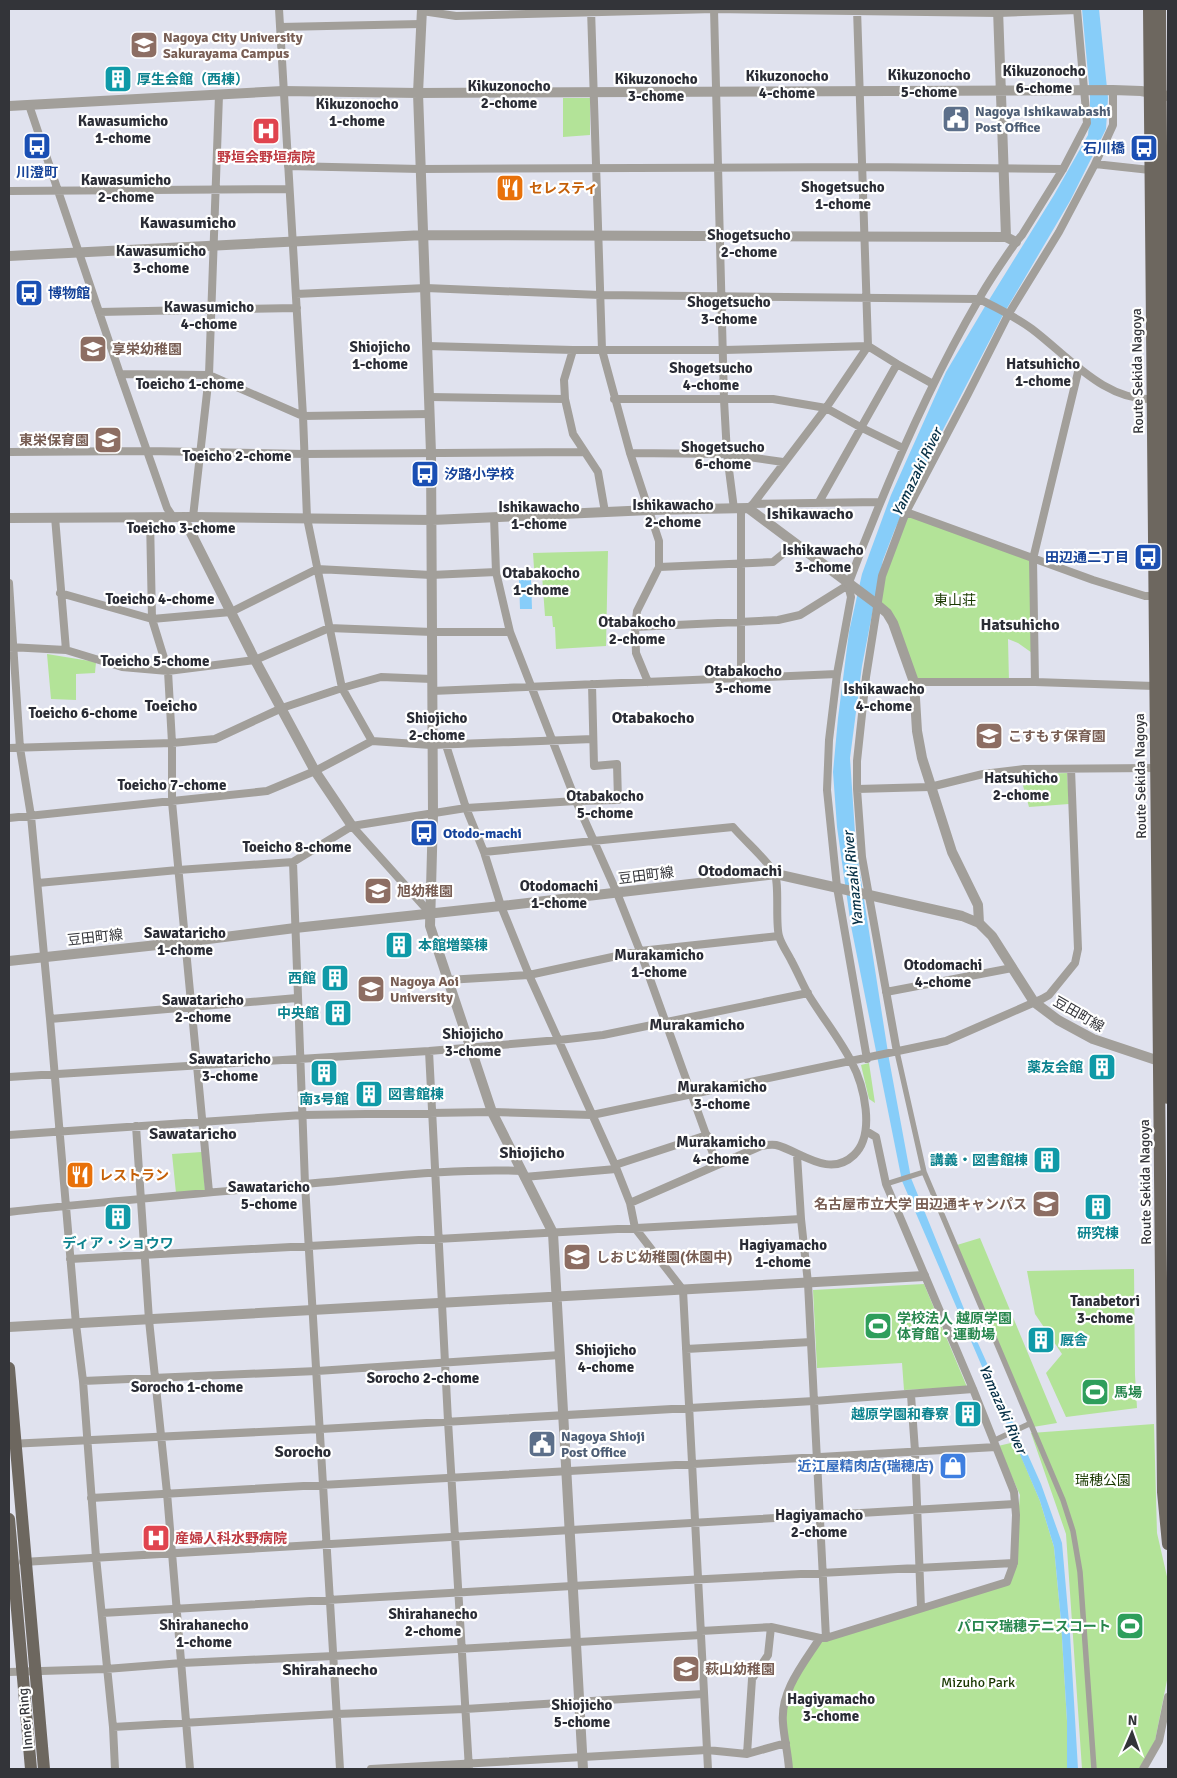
<svg xmlns="http://www.w3.org/2000/svg" width="1177" height="1778" font-family="Signika,'Noto Sans JP',sans-serif">
<style>
.green{fill:#b3e398}
.water{fill:#87cdf9}
.lines{fill:none;stroke-linecap:round;stroke-linejoin:round}
.pedestrian{stroke:#a29f9a;stroke-width:5.5}
.minor{stroke:#a29f9a;stroke-width:8}
.tertiary{stroke:#a29f9a;stroke-width:10}
.primary{stroke:#6d675f;stroke-width:12}
.labels{text-anchor:middle;stroke-width:4.5;stroke-linejoin:round;paint-order:stroke}
.education-label{font-size:14px;font-weight:bold;fill:#785e54;stroke:#fff;text-anchor:start}
.culture-label{font-size:14px;font-weight:bold;fill:#0d838f;stroke:#fff;text-anchor:end}
.service-label{font-size:14px;font-weight:bold;fill:#4e5e75;stroke:#fff;text-anchor:start}
.transit-label{font-size:14px;font-weight:bold;fill:#164399;stroke:#fff;text-anchor:start}
.health-label{font-size:14px;font-weight:bold;fill:#be3a42;stroke:#fff}
.food-label{font-size:14px;font-weight:bold;fill:#c56008;stroke:#fff;text-anchor:start}
.street-label{font-size:14px;fill:#333439;stroke:#fff}
.park-label{font-size:14px;fill:#193801;stroke:#fff}
.leisure-label{font-size:14px;font-weight:bold;fill:#27864d;stroke:#fff;text-anchor:start}
.shop-label{font-size:14px;font-weight:bold;fill:#366cbe;stroke:#fff;text-anchor:end}
.neighbourhood-label{font-size:15px;font-weight:bold;fill:#2a2c35;stroke:#fff}
.water-label{font-size:15px;font-style:italic;fill:#063046;stroke:#fff}
.quarter-label{font-size:16px;font-weight:bold;fill:#2a2c35;stroke:#fff}
</style>
<rect width="100%" height="100%" fill="#e0e2ee"/>
<path class="green" d="M563,98H590V135L563,137Z
M906,512L1033,559L1035,655L1018,643L1008,639L1009,682H914L893,623L874,602Z
M608,551L606,646L556,649L555,627H553L552,616H545L542,575L536,574L534,568L533,553Z
M47,654L96,662L95,673L76,674V700L51,699Z
M1067,773L1069,804L1029,807L1020,775Z
M869,1063L875,1103L869,1099L861,1065Z
M202,1152L205,1190L176,1193L172,1154Z
M980,1238L1057,1423L1033,1427L957,1245Z
M1134,1269L1135,1375L1137,1408L1066,1417L1046,1373L1062,1354L1035,1314L1027,1271Z
M924,1284L967,1387L904,1390L902,1363L817,1368L813,1290Z
M1154,1424L1157,1533L1168,1581V1675L1155,1741L1139,1769H1082L1066,1534L1031,1433Z
M1015,1442L1040,1501L1054,1547L1061,1621L1067,1721V1769H789L783,1721L789,1688L820,1638L1007,1582L1014,1563L1020,1495L998,1446Z"/>
<path class="water" d="M1082,9H1099L1108,98L1106,129L1070,201L1003,315L934,447L895,529L883,560L877,589L862,666L850,758L856,848L889,1059L911,1178L977,1341L1041,1484L1062,1543L1070,1634L1078,1769H1067V1721L1061,1621L1054,1547L1040,1501L902,1181L851,926L837,827L833,772L838,718L849,632L862,574L891,495L946,372L984,308L1054,195L1088,135L1090,114V95Z
M519,579H531L532,609H520Z"/>
<g class="lines">
<path class="pedestrian" d="M897,1052L924,1172L1063,1500L1073,1531L1080,1572L1094,1769
M886,1184L924,1172
M993,1441L1029,1424"/>
<path class="minor" d="M591,9L602,350L630,453L659,541V567L637,611L635,627L636,653L648,682
M714,9L724,400L727,454L734,509
M422,11L456,16L714,9L999,13L1077,10
M280,27L421,24
M29,105L120,374L167,508L173,517
M1095,164L1150,170
M288,166L420,169L862,167L1063,169
M9,191L289,189
M296,294L426,288L600,295L979,299C997,308 1016,317 1032,329C1069,357 1106,403 1156,399
M99,312L297,308
M428,346L573,350H724L868,346L897,364L933,384
M573,350L564,380L565,399L573,434L598,472L605,512
M120,374L209,375L303,416L430,414
M430,397L565,399
M614,399H773L826,408L862,428L903,448
M9,452L147,451L305,454L584,452
M630,453L727,454L783,462
M819,502L897,364
M753,504L879,502
M748,508L753,504L826,408L868,346L857,9
M906,512L1093,580L1145,596H1157
M55,517L66,650
M193,517L209,375L219,95
M494,517L496,572L510,632L576,801L617,893L640,951L717,1165
M150,518L152,619L168,671L172,743V802L209,1192
M659,567L773,562L795,544
M9,583L20,748L31,816L50,1019L76,1324L83,1381L96,1557L113,1727L115,1769
M60,593L152,619L231,612L317,569L431,575L496,572
M635,627L778,620L800,615L848,585
M9,647L66,650L122,667L168,671L255,660L329,628L432,632H510
M741,679V508
M914,682H1035L1154,686
M1035,682L1033,559L1079,368
M432,691L837,674
M372,741L431,745L593,739
M446,745L466,808L484,852L501,906L529,975L615,1165L630,1203L635,1228L683,1290L708,1769
M9,748L172,743L215,739L282,708L342,688L381,677L432,679
M857,789L930,787L983,774L1024,769L1155,768
M9,818L267,791L315,771L372,741L342,688L307,518L303,416L279,9
M352,826L430,913
M484,852L733,827C745,841 764,857 774,872C780,881 775,923 779,936C781,944 787,952 791,960C797,971 802,983 808,994C822,1017 839,1038 851,1061C864,1085 876,1134 854,1155C829,1179 800,1151 776,1145C771,1144 766,1145 761,1146L630,1203
M293,862L305,1184L340,1769
M38,883L178,870L293,862L352,826L466,808L576,801L618,800L617,764L594,766L592,684
M447,980L529,975L640,951L779,936
M886,992L1012,968
M50,1019L297,998
M429,1051L448,1421L469,1769
M897,1052L862,857L857,789V761L866,677L882,576L906,512L968,394L1008,315L1059,232L1095,164L1113,125V90
M867,1059L837,887L827,790L829,740L837,674L851,597L848,585C885,486 926,390 979,299C990,279 1003,261 1016,242L1022,235L1063,169L1087,123L1077,9
M9,1077L429,1051L559,1040L603,1035L808,993
M136,1126L149,1320L167,1493L190,1769
M9,1135L303,1115L492,1112L592,1115L946,1041L1042,999L1049,995L1075,963L1078,949L1071,769
M797,1155L801,1219L808,1283L826,1638
M615,1165L707,1135
M524,1177L616,1169
M9,1212C108,1201 207,1193 306,1184C378,1178 450,1168 522,1171
M70,1259L801,1219
M686,1349L811,1342
M83,1381L317,1371L560,1355
M911,1395L915,1451L921,1608
M9,1444L321,1429L814,1401L973,1389
M91,1498L996,1447
M23,1562L1015,1504
M102,1613L572,1586L1014,1563
M701,1631L771,1627L820,1638
M9,1672L106,1669L182,1663L334,1656L701,1635
M113,1727L337,1714L465,1709L703,1694
M747,1754L752,1679L768,1655L771,1627
M371,1769L707,1750L747,1754L786,1743
M789,1769C788,1753 784,1738 783,1723C780,1691 804,1663 820,1638H826L1007,1582L1014,1563L1016,1515L1014,1492L973,1389L886,1184L876,1137L866,1131
M1143,1769L1159,1741L1168,1697"/>
<path class="tertiary" d="M422,9L418,93L431,453L433,814L430,926L492,1112L553,1233L583,1769
M998,9L1006,237
M9,106L283,91L418,93L1113,90L1141,91L1168,96
M9,256L424,235L1006,237L1016,242
M183,517L255,660L315,771L352,826
M9,518L193,517L432,520L650,510L748,508L874,602L887,613L893,623L914,682L917,731L922,758L952,852L978,905L979,923
M9,961L185,942L295,928L501,906L776,874L962,916L979,923L992,936L1034,1002L1058,1020L1093,1039L1165,1063
M9,1327L924,1276"/>
<path class="primary" d="M1149,9L1163,1492L1168,1544
M1160,9L1168,1098
M9,1368L44,1769
M9,1519L31,1769"/>
</g>
<defs>
<symbol id="university-square" viewBox="-11 -11 22 22"><rect x="-9" y="-9" width="18" height="18" rx="4" fill="#8d6e63" stroke="#fff"/><path d="M0-5L7-2L0 1L-7-2ZM-4 1L0 2.5L4 1V4Q0 6-4 4Z" fill="#fff"/></symbol>
<symbol id="building-square" viewBox="-11 -11 22 22"><rect x="-9" y="-9" width="18" height="18" rx="4" fill="#0f9aa8" stroke="#fff"/><path d="M-4-6H4V6H1V3H-1V6H-4ZM-2.5-4.3h1.7v1.8h-1.7ZM.8-4.3h1.7v1.8H.8ZM-2.5-1h1.7V.8h-1.7ZM.8-1h1.7V.8H.8Z" fill="#fff"/></symbol>
<symbol id="civic-square" viewBox="-11 -11 22 22"><rect x="-9" y="-9" width="18" height="18" rx="4" fill="#5c6f8a" stroke="#fff"/><path d="M-.6-6.5H3V-4.5H.6V-3L4-1V1h2V6H-6V1h2V-1L-.6-3ZM-1.2 2.5V6h2.4V2.5Z" fill="#fff"/></symbol>
<symbol id="hospital-square" viewBox="-11 -11 22 22"><rect x="-9" y="-9" width="18" height="18" rx="4" fill="#e0444e" stroke="#fff"/><path d="M-5-5h3v3.5h4V-5h3V5h-3V1.5h-4V5h-3Z" fill="#fff"/></symbol>
<symbol id="bus-square" viewBox="-11 -11 22 22"><rect x="-9" y="-9" width="18" height="18" rx="4" fill="#1a4fb4" stroke="#fff"/><path d="M-5-6H5V4H4V6H2V4H-2V6H-4V4H-5ZM-3.5-4V0h7V-4ZM-3.5 1.2v1.5H-2V1.2ZM2 1.2v1.5H3.5V1.2Z" fill="#fff"/></symbol>
<symbol id="restaurant-square" viewBox="-11 -11 22 22"><rect x="-9" y="-9" width="18" height="18" rx="4" fill="#e8710a" stroke="#fff"/><path d="M-5-6h1v4h1v-4h1v4h1v-4h1v5L-1.5 .5V6h-2V.5L-5-1ZM5-6V6H3V1.5H1.5Q1.5-4 5-6Z" fill="#fff"/></symbol>
<symbol id="school-square" viewBox="-11 -11 22 22"><rect x="-9" y="-9" width="18" height="18" rx="4" fill="#8d6e63" stroke="#fff"/><path d="M0-5L7-2L0 1L-7-2ZM-4 1L0 2.5L4 1V4Q0 6-4 4Z" fill="#fff"/></symbol>
<symbol id="stadium-square" viewBox="-11 -11 22 22"><rect x="-9" y="-9" width="18" height="18" rx="4" fill="#2e9e5b" stroke="#fff"/><path d="M0-5a6.5 5 0 1 0 0 10a6.5 5 0 1 0 0-10ZM-3.5-1.8h7v3.6h-7Z" fill="#fff"/></symbol>
<symbol id="shop-square" viewBox="-11 -11 22 22"><rect x="-9" y="-9" width="18" height="18" rx="4" fill="#3f7fe0" stroke="#fff"/><path d="M-5-2.5h2.3a2.7 3.5 0 0 1 5.4 0H5L5.5 6h-11ZM-1.5-2.5h3a1.5 2.3 0 0 0-3 0Z" fill="#fff"/></symbol>
</defs>
<g fill-rule="evenodd">
<use href="#university-square" x="128" y="29" width="32" height="32"/>
<use href="#building-square" x="102" y="63" width="32" height="32"/>
<use href="#civic-square" x="940" y="103" width="32" height="32"/>
<use href="#hospital-square" x="250" y="115" width="32" height="32"/>
<use href="#bus-square" x="21" y="130" width="32" height="32"/>
<use href="#bus-square" x="1128" y="132" width="32" height="32"/>
<use href="#restaurant-square" x="494" y="172" width="32" height="32"/>
<use href="#bus-square" x="13" y="277" width="32" height="32"/>
<use href="#school-square" x="77" y="333" width="32" height="32"/>
<use href="#school-square" x="92" y="424" width="32" height="32"/>
<use href="#bus-square" x="409" y="458" width="32" height="32"/>
<use href="#bus-square" x="1132" y="541" width="32" height="32"/>
<use href="#school-square" x="973" y="720" width="32" height="32"/>
<use href="#bus-square" x="408" y="817" width="32" height="32"/>
<use href="#school-square" x="362" y="875" width="32" height="32"/>
<use href="#building-square" x="383" y="929" width="32" height="32"/>
<use href="#building-square" x="319" y="962" width="32" height="32"/>
<use href="#university-square" x="355" y="973" width="32" height="32"/>
<use href="#building-square" x="322" y="997" width="32" height="32"/>
<use href="#building-square" x="1086" y="1051" width="32" height="32"/>
<use href="#building-square" x="308" y="1057" width="32" height="32"/>
<use href="#building-square" x="353" y="1078" width="32" height="32"/>
<use href="#building-square" x="1031" y="1144" width="32" height="32"/>
<use href="#restaurant-square" x="64" y="1159" width="32" height="32"/>
<use href="#university-square" x="1030" y="1188" width="32" height="32"/>
<use href="#building-square" x="1082" y="1191" width="32" height="32"/>
<use href="#building-square" x="102" y="1201" width="32" height="32"/>
<use href="#school-square" x="561" y="1241" width="32" height="32"/>
<use href="#stadium-square" x="862" y="1310" width="32" height="32"/>
<use href="#building-square" x="1025" y="1324" width="32" height="32"/>
<use href="#stadium-square" x="1079" y="1376" width="32" height="32"/>
<use href="#building-square" x="952" y="1398" width="32" height="32"/>
<use href="#civic-square" x="526" y="1428" width="32" height="32"/>
<use href="#shop-square" x="937" y="1450" width="32" height="32"/>
<use href="#hospital-square" x="140" y="1522" width="32" height="32"/>
<use href="#stadium-square" x="1114" y="1610" width="32" height="32"/>
<use href="#school-square" x="670" y="1653" width="32" height="32"/>
</g>
<g class="labels">
<g class="education-label">
<text x="163" y="42">Nagoya City University<tspan x="163" dy="16">Sakurayama Campus</tspan></text>
<text x="112" y="354">享栄幼稚園</text>
<text x="89" y="445" text-anchor="end">東栄保育園</text>
<text x="1008" y="741">こすもす保育園</text>
<text x="397" y="896">旭幼稚園</text>
<text x="390" y="986">Nagoya Aoi<tspan x="390" dy="16">University</tspan></text>
<text x="1027" y="1209" text-anchor="end">名古屋市立大学 田辺通キャンパス</text>
<text x="596" y="1262">しおじ幼稚園(休園中)</text>
<text x="705" y="1674">萩山幼稚園</text>
</g>
<g class="culture-label">
<text x="137" y="84" text-anchor="start">厚生会館（西棟）</text>
<text x="418" y="950" text-anchor="start">本館増築棟</text>
<text x="316" y="983">西館</text>
<text x="319" y="1018">中央館</text>
<text x="1083" y="1072">薬友会館</text>
<text x="388" y="1099" text-anchor="start">図書館棟</text>
<text x="324" y="1104" text-anchor="middle">南3号館</text>
<text x="1028" y="1165">講義・図書館棟</text>
<text x="1098" y="1238" text-anchor="middle">研究棟</text>
<text x="118" y="1248" text-anchor="middle">ディア・ショウワ</text>
<text x="1060" y="1345" text-anchor="start">厩舎</text>
<text x="949" y="1419">越原学園和春寮</text>
</g>
<g class="service-label">
<text x="975" y="116">Nagoya Ishikawabashi<tspan x="975" dy="16">Post Office</tspan></text>
<text x="561" y="1441">Nagoya Shioji<tspan x="561" dy="16">Post Office</tspan></text>
</g>
<g class="transit-label">
<text x="1125" y="153" text-anchor="end">石川橋</text>
<text x="37" y="177" text-anchor="middle">川澄町</text>
<text x="48" y="298">博物館</text>
<text x="444" y="479">汐路小学校</text>
<text x="1129" y="562" text-anchor="end">田辺通二丁目</text>
<text x="443" y="838">Otodo-machi</text>
</g>
<g class="health-label">
<text x="266" y="162">野垣会野垣病院</text>
<text x="175" y="1543" text-anchor="start">産婦人科水野病院</text>
</g>
<g class="food-label">
<text x="529" y="193">セレスティ</text>
<text x="99" y="1180">レストラン</text>
</g>
<g class="street-label">
<text transform="translate(1137 371) rotate(-91)" y="5">Route Sekida Nagoya</text>
<text transform="translate(1140 776) rotate(-91)" y="5">Route Sekida Nagoya</text>
<text transform="translate(646 875) rotate(-7)" y="5">豆田町線</text>
<text transform="translate(95 937) rotate(-6)" y="5">豆田町線</text>
<text transform="translate(1079 1014) rotate(30)" y="5">豆田町線</text>
<text transform="translate(1145 1182) rotate(-91)" y="5">Route Sekida Nagoya</text>
<text transform="translate(25 1719) rotate(-95)" y="5">Inner Ring</text>
</g>
<g class="park-label">
<text x="955" y="605">東山荘</text>
<text x="1103" y="1485">瑞穂公園</text>
<text x="978" y="1687">Mizuho Park</text>
</g>
<g class="leisure-label">
<text x="897" y="1323">学校法人 越原学園<tspan x="897" dy="16">体育館・運動場</tspan></text>
<text x="1114" y="1397">馬場</text>
<text x="1111" y="1631" text-anchor="end">パロマ瑞穂テニスコート</text>
</g>
<g class="shop-label">
<text x="934" y="1471">近江屋精肉店(瑞穂店)</text>
</g>
<g class="neighbourhood-label">
<text x="1044" y="76">Kikuzonocho<tspan x="1044" dy="17">6-chome</tspan></text>
<text x="929" y="80">Kikuzonocho<tspan x="929" dy="17">5-chome</tspan></text>
<text x="787" y="81">Kikuzonocho<tspan x="787" dy="17">4-chome</tspan></text>
<text x="656" y="84">Kikuzonocho<tspan x="656" dy="17">3-chome</tspan></text>
<text x="509" y="91">Kikuzonocho<tspan x="509" dy="17">2-chome</tspan></text>
<text x="357" y="109">Kikuzonocho<tspan x="357" dy="17">1-chome</tspan></text>
<text x="123" y="126">Kawasumicho<tspan x="123" dy="17">1-chome</tspan></text>
<text x="126" y="185">Kawasumicho<tspan x="126" dy="17">2-chome</tspan></text>
<text x="843" y="192">Shogetsucho<tspan x="843" dy="17">1-chome</tspan></text>
<text x="749" y="240">Shogetsucho<tspan x="749" dy="17">2-chome</tspan></text>
<text x="161" y="256">Kawasumicho<tspan x="161" dy="17">3-chome</tspan></text>
<text x="729" y="307">Shogetsucho<tspan x="729" dy="17">3-chome</tspan></text>
<text x="209" y="312">Kawasumicho<tspan x="209" dy="17">4-chome</tspan></text>
<text x="380" y="352">Shiojicho<tspan x="380" dy="17">1-chome</tspan></text>
<text x="1043" y="369">Hatsuhicho<tspan x="1043" dy="17">1-chome</tspan></text>
<text x="711" y="373">Shogetsucho<tspan x="711" dy="17">4-chome</tspan></text>
<text x="190" y="389">Toeicho 1-chome</text>
<text x="723" y="452">Shogetsucho<tspan x="723" dy="17">6-chome</tspan></text>
<text x="237" y="461">Toeicho 2-chome</text>
<text x="673" y="510">Ishikawacho<tspan x="673" dy="17">2-chome</tspan></text>
<text x="539" y="512">Ishikawacho<tspan x="539" dy="17">1-chome</tspan></text>
<text x="181" y="533">Toeicho 3-chome</text>
<text x="823" y="555">Ishikawacho<tspan x="823" dy="17">3-chome</tspan></text>
<text x="541" y="578">Otabakocho<tspan x="541" dy="17">1-chome</tspan></text>
<text x="160" y="604">Toeicho 4-chome</text>
<text x="637" y="627">Otabakocho<tspan x="637" dy="17">2-chome</tspan></text>
<text x="155" y="666">Toeicho 5-chome</text>
<text x="743" y="676">Otabakocho<tspan x="743" dy="17">3-chome</tspan></text>
<text x="884" y="694">Ishikawacho<tspan x="884" dy="17">4-chome</tspan></text>
<text x="83" y="718">Toeicho 6-chome</text>
<text x="437" y="723">Shiojicho<tspan x="437" dy="17">2-chome</tspan></text>
<text x="1021" y="783">Hatsuhicho<tspan x="1021" dy="17">2-chome</tspan></text>
<text x="172" y="790">Toeicho 7-chome</text>
<text x="605" y="801">Otabakocho<tspan x="605" dy="17">5-chome</tspan></text>
<text x="297" y="852">Toeicho 8-chome</text>
<text x="559" y="891">Otodomachi<tspan x="559" dy="17">1-chome</tspan></text>
<text x="185" y="938">Sawataricho<tspan x="185" dy="17">1-chome</tspan></text>
<text x="659" y="960">Murakamicho<tspan x="659" dy="17">1-chome</tspan></text>
<text x="943" y="970">Otodomachi<tspan x="943" dy="17">4-chome</tspan></text>
<text x="203" y="1005">Sawataricho<tspan x="203" dy="17">2-chome</tspan></text>
<text x="473" y="1039">Shiojicho<tspan x="473" dy="17">3-chome</tspan></text>
<text x="230" y="1064">Sawataricho<tspan x="230" dy="17">3-chome</tspan></text>
<text x="722" y="1092">Murakamicho<tspan x="722" dy="17">3-chome</tspan></text>
<text x="721" y="1147">Murakamicho<tspan x="721" dy="17">4-chome</tspan></text>
<text x="269" y="1192">Sawataricho<tspan x="269" dy="17">5-chome</tspan></text>
<text x="783" y="1250">Hagiyamacho<tspan x="783" dy="17">1-chome</tspan></text>
<text x="1105" y="1306">Tanabetori<tspan x="1105" dy="17">3-chome</tspan></text>
<text x="606" y="1355">Shiojicho<tspan x="606" dy="17">4-chome</tspan></text>
<text x="423" y="1383">Sorocho 2-chome</text>
<text x="187" y="1392">Sorocho 1-chome</text>
<text x="819" y="1520">Hagiyamacho<tspan x="819" dy="17">2-chome</tspan></text>
<text x="433" y="1619">Shirahanecho<tspan x="433" dy="17">2-chome</tspan></text>
<text x="204" y="1630">Shirahanecho<tspan x="204" dy="17">1-chome</tspan></text>
<text x="831" y="1704">Hagiyamacho<tspan x="831" dy="17">3-chome</tspan></text>
<text x="582" y="1710">Shiojicho<tspan x="582" dy="17">5-chome</tspan></text>
</g>
<g class="water-label">
<text transform="translate(917 472) rotate(-64)" y="5">Yamazaki River</text>
<text transform="translate(853 879) rotate(-96)" y="5">Yamazaki River</text>
<text transform="translate(1003 1409) rotate(66)" y="5">Yamazaki River</text>
</g>
<g class="quarter-label">
<text x="188" y="228">Kawasumicho</text>
<text x="810" y="519">Ishikawacho</text>
<text x="1020" y="630">Hatsuhicho</text>
<text x="171" y="711">Toeicho</text>
<text x="653" y="723">Otabakocho</text>
<text x="740" y="876">Otodomachi</text>
<text x="697" y="1030">Murakamicho</text>
<text x="193" y="1139">Sawataricho</text>
<text x="532" y="1158">Shiojicho</text>
<text x="303" y="1457">Sorocho</text>
<text x="330" y="1675">Shirahanecho</text>
</g>
</g>
<rect width="1177" height="1778" fill="none" stroke="#333439" stroke-width="20"/>
<g transform="translate(1132 1733) rotate(2)" stroke="#ffffff" stroke-width="4" paint-order="stroke">
<path d="M0-4L9 19L0 12L-9 19Z" fill="#333439"/>
<text y="-8" font-size="14" font-weight="bold" text-anchor="middle" fill="#333439">N</text>
</g>
</svg>
